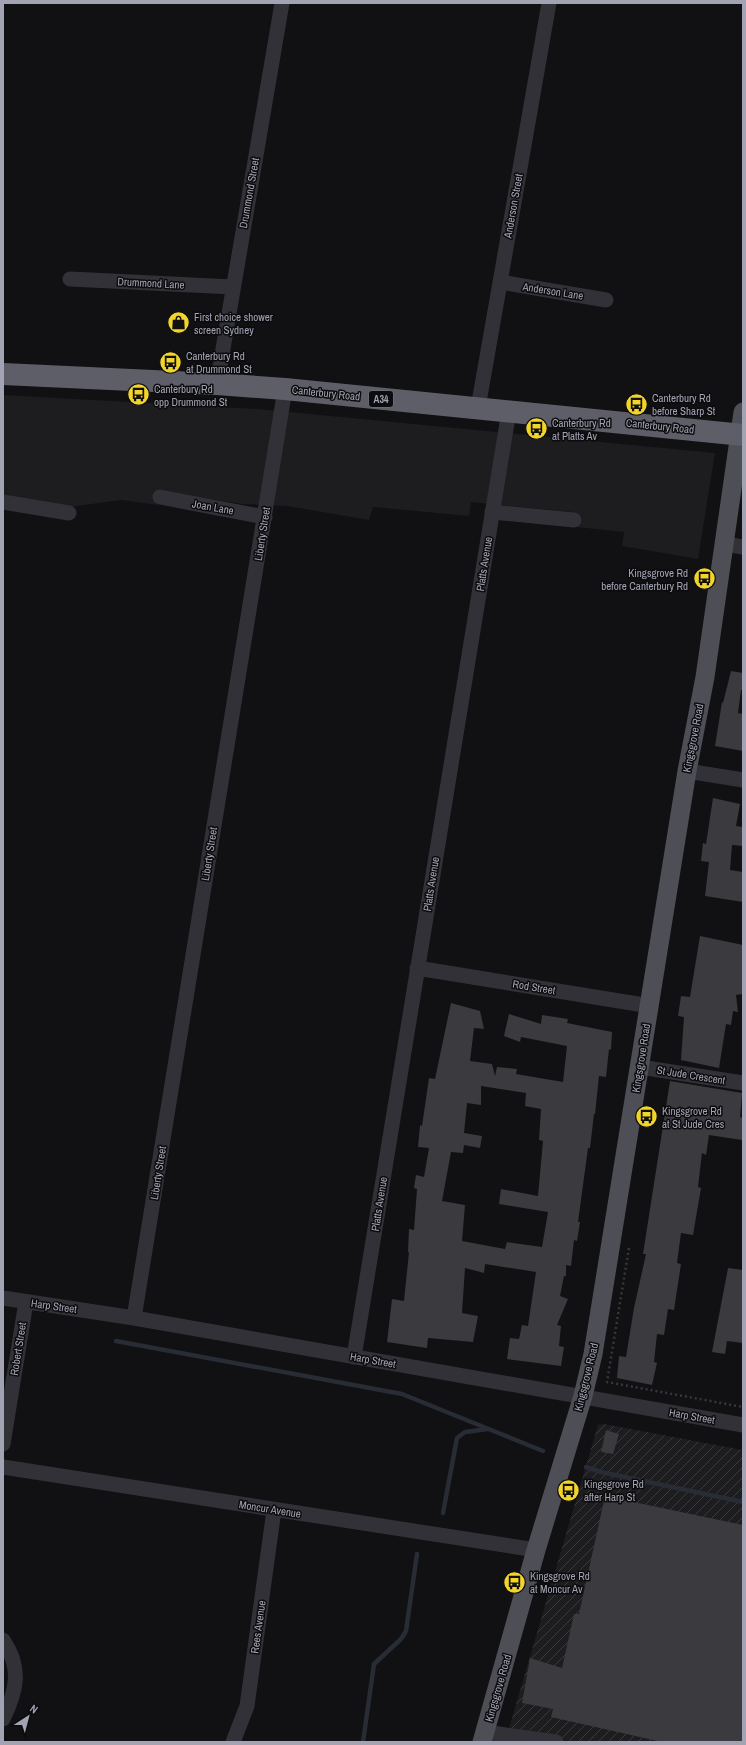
<svg xmlns="http://www.w3.org/2000/svg" width="746" height="1745" font-family="'Archivo Narrow',sans-serif">
<style>
.built{fill:#1d1c1f}
.industrial{fill:url(#industrial-furrows)}
.lines{fill:none;stroke-linecap:round;stroke-linejoin:round}
.stream{stroke:#272c35;stroke-width:4.5}
.building{fill:#3b3a3f;fill-rule:evenodd}
.path{stroke:#37383e;stroke-width:2.5;stroke-dasharray:2 3;stroke-linecap:butt}
.minor{stroke:#323137;stroke-width:15}
.major{stroke:#4d4e56;stroke-width:19}
.highway{stroke:#5d5e68;stroke-width:22}
.labels{text-anchor:middle;stroke-width:3;stroke-linejoin:round;paint-order:stroke}
.shield{fill:#0c0b0d;stroke:#757681;stroke-width:1}
.shield-label{font-size:10px;font-weight:bold;fill:#a2a4b3}
.street-label{font-size:11px;fill:#a2a4b3;stroke:#0c0b0d}
.poi-label{font-size:11px;fill:#a2a4b3;stroke:#0c0b0d;text-anchor:start}
</style>
<defs>
<pattern id="industrial-furrows" width="10" height="10" patternUnits="userSpaceOnUse"><rect width="10" height="10" fill="#1d1c1f"/><path d="M-1 1l2-2M0 10L10 0M9 11l2-2" fill="none" stroke="#3b3a3d"/></pattern>
</defs>
<rect width="100%" height="100%" fill="#111012"/>
<path class="built" d="M3,395L258,409L715,453L698,559L622,546L624,532L576,527L573,512L471,502L469,516L373,507L369,520L287,506L242,504L160,491L158,505L121,500L70,507L3,495Z"/>
<path class="industrial" d="M604,1424L743,1450V1742H505L598,1425Z"/>
<g class="lines">
<path class="stream" d="M116,1341L402,1394L543,1451
M586,1467L601,1472L743,1502
M443,1513L457,1438L465,1432L488,1429
M363,1742L374,1664L401,1639L406,1631L417,1554"/>
</g>
<path class="building" d="M731,671L743,673V690H741L738,713L743,714V751L715,746L722,702L723,703Z
M713,798L740,804L736,826L743,827V846L732,845L730,870L743,872V902L705,896L709,862L701,861L703,843L706,844Z
M700,936L743,945V994L736,995L738,1012L733,1011L731,1025L726,1024L719,1068L681,1060L684,1017L678,1016L681,996L690,997Z
M451,1003L480,1011L484,1029L474,1028L470,1061L492,1064L495,1076L497,1067L517,1069L516,1074L563,1082L567,1046L521,1037L520,1042L504,1036L509,1014L541,1024L542,1015L568,1019L567,1023L612,1032L611,1050L609,1049L606,1077L599,1076L595,1114H594L590,1148H588L578,1222H580L577,1241L574,1240L571,1266L566,1265V1276H564L560,1296L568,1299L557,1325L561,1326L559,1346L564,1347L561,1366L507,1359L510,1338L519,1339L522,1325L528,1326L536,1272L485,1264L484,1273L465,1268L462,1313L478,1316L473,1342L428,1338L427,1348L387,1342L392,1299L404,1301L409,1252H408L409,1229L414,1230L417,1189L414,1188L416,1175L424,1177L429,1148L418,1147L420,1125L422,1126L429,1078L435,1079ZM481,1086L526,1093L525,1106L541,1109L539,1140L543,1141L538,1196L501,1189L499,1204L548,1212L542,1247L507,1242L505,1249L462,1241L465,1205L442,1201L451,1152L463,1153L464,1145L480,1148L482,1136L464,1133L467,1103L481,1105Z
M670,1081L742,1093L740,1117L743,1118V1132L742,1140L709,1135L706,1155L702,1153L698,1187L701,1188L693,1235L681,1233L677,1263L681,1264L674,1310L668,1309L664,1335L657,1334L654,1362L657,1363L652,1385L617,1378L619,1356L626,1357L634,1308L646,1254H643Z
M728,1268L743,1270V1343L727,1341L725,1354L712,1352Z
M606,1430L619,1434L613,1454L601,1452Z
M605,1496L743,1525V1742H662L551,1717L553,1709L522,1703L530,1658L562,1668L574,1614H579Z"/>
<g class="lines">
<path class="path" d="M629,1248L607,1382L743,1407"/>
<path class="minor" d="M70,279L233,287
M500,282L606,300
M217,384L282,3
M478,408L549,3
M160,497L265,517
M3,502L69,513
M492,512L574,520
M725,544L743,547
M687,771L743,780
M417,968L650,1006
M640,1067L743,1083
M3,1298L134,1318L743,1425
M134,1318L285,389
M354,1357L509,411
M3,1444L26,1302
M3,1467L536,1550
M3,1640C22,1668 17,1690 3,1719
M485,1732L556,1742
M233,1742L247,1706L274,1510"/>
<path class="major" d="M482,1742L536,1550L583,1396L593,1354L687,771L705,677L743,412"/>
<path class="highway" d="M3,374L217,384L285,389L743,435"/>
</g>
<defs>
<symbol id="shop-disc" viewBox="-11 -11 22 22"><circle r="9.5" fill="#f2d528" stroke="#0c0b0d"/><path d="M-5-2.5h2.3a2.7 3.5 0 0 1 5.4 0H5L5.5 6h-11ZM-1.5-2.5h3a1.5 2.3 0 0 0-3 0Z" fill="#111"/></symbol>
<symbol id="bus-disc" viewBox="-11 -11 22 22"><circle r="9.5" fill="#f2d528" stroke="#0c0b0d"/><path d="M-5-6H5V4H4V6H2V4H-2V6H-4V4H-5ZM-3.5-4V0h7V-4ZM-3.5 1.2v1.5H-2V1.2ZM2 1.2v1.5H3.5V1.2Z" fill="#111"/></symbol>
</defs>
<g fill-rule="evenodd">
<use href="#shop-disc" x="166" y="310" width="25" height="25"/>
<use href="#bus-disc" x="158" y="350" width="25" height="25"/>
<use href="#bus-disc" x="126" y="382" width="25" height="25"/>
<use href="#bus-disc" x="624" y="392" width="25" height="25"/>
<use href="#bus-disc" x="524" y="416" width="25" height="25"/>
<use href="#bus-disc" x="692" y="566" width="25" height="25"/>
<use href="#bus-disc" x="634" y="1104" width="25" height="25"/>
<use href="#bus-disc" x="556" y="1478" width="25" height="25"/>
<use href="#bus-disc" x="502" y="1570" width="25" height="25"/>
</g>
<g class="labels">
<rect class="shield" x="369" y="391" width="24" height="16" rx="3"/>
<g class="shield-label">
<text x="381" y="403">A34</text>
</g>
<g class="street-label">
<text transform="translate(249 193) rotate(-80)" y="4">Drummond Street</text>
<text transform="translate(513 206) rotate(-80)" y="4">Anderson Street</text>
<text transform="translate(151 283) rotate(3)" y="4">Drummond Lane</text>
<text transform="translate(553 291) rotate(9)" y="4">Anderson Lane</text>
<text transform="translate(326 393) rotate(6)" y="4">Canterbury Road</text>
<text transform="translate(660 426) rotate(6)" y="4">Canterbury Road</text>
<text transform="translate(213 507) rotate(10)" y="4">Joan Lane</text>
<text transform="translate(262 534) rotate(-81)" y="4">Liberty Street</text>
<text transform="translate(484 564) rotate(-81)" y="4">Platts Avenue</text>
<text transform="translate(693 738) rotate(-79)" y="4">Kingsgrove Road</text>
<text transform="translate(209 854) rotate(-81)" y="4">Liberty Street</text>
<text transform="translate(431 884) rotate(-81)" y="4">Platts Avenue</text>
<text transform="translate(534 987) rotate(9)" y="4">Rod Street</text>
<text transform="translate(641 1058) rotate(-81)" y="4">Kingsgrove Road</text>
<text transform="translate(691 1075) rotate(9)" y="4">St Jude Crescent</text>
<text transform="translate(158 1173) rotate(-81)" y="4">Liberty Street</text>
<text transform="translate(379 1204) rotate(-81)" y="4">Platts Avenue</text>
<text transform="translate(54 1306) rotate(8)" y="4">Harp Street</text>
<text transform="translate(18 1349) rotate(-81)" y="4">Robert Street</text>
<text transform="translate(373 1360) rotate(10)" y="4">Harp Street</text>
<text transform="translate(586 1377) rotate(-76)" y="4">Kingsgrove Road</text>
<text transform="translate(692 1416) rotate(10)" y="4">Harp Street</text>
<text transform="translate(270 1509) rotate(9)" y="4">Moncur Avenue</text>
<text transform="translate(258 1627) rotate(-82)" y="4">Rees Avenue</text>
<text transform="translate(498 1688) rotate(-74)" y="4">Kingsgrove Road</text>
</g>
<g class="poi-label">
<text x="194" y="321">First choice shower<tspan x="194" dy="13">screen Sydney</tspan></text>
<text x="186" y="360">Canterbury Rd<tspan x="186" dy="13">at Drummond St</tspan></text>
<text x="154" y="393">Canterbury Rd<tspan x="154" dy="13">opp Drummond St</tspan></text>
<text x="652" y="402">Canterbury Rd<tspan x="652" dy="13">before Sharp St</tspan></text>
<text x="552" y="427">Canterbury Rd<tspan x="552" dy="13">at Platts Av</tspan></text>
<text x="688" y="577" text-anchor="end">Kingsgrove Rd<tspan x="688" dy="13">before Canterbury Rd</tspan></text>
<text x="662" y="1115">Kingsgrove Rd<tspan x="662" dy="13">at St Jude Cres</tspan></text>
<text x="584" y="1488">Kingsgrove Rd<tspan x="584" dy="13">after Harp St</tspan></text>
<text x="530" y="1580">Kingsgrove Rd<tspan x="530" dy="13">at Moncur Av</tspan></text>
</g>
</g>
<rect width="746" height="1745" fill="none" stroke="#a2a4b3" stroke-width="8"/>
<g transform="translate(28 1717) rotate(36)" stroke="#0c0b0d" stroke-width="3" paint-order="stroke">
<path d="M0-3L7 15L0 10L-7 15Z" fill="#a2a4b3"/>
<text y="-6" font-size="11" font-weight="bold" text-anchor="middle" fill="#a2a4b3">N</text>
</g>
</svg>
